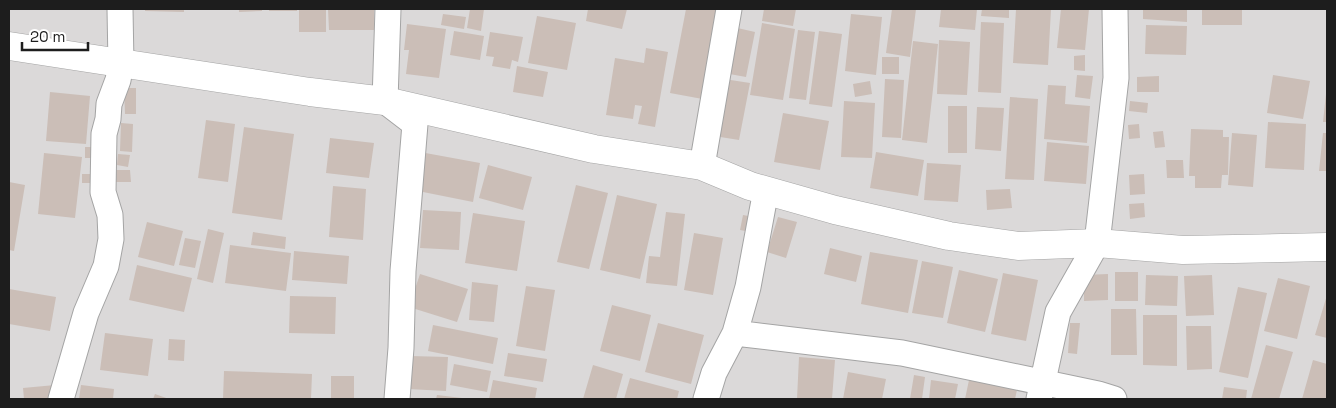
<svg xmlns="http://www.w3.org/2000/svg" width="1336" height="408" font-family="'Space Grotesk',sans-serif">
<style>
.residential{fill:#dbd9d9}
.building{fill:#cbbeb7}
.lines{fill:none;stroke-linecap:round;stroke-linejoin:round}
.minor-casing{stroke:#a4a4a4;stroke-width:27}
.tertiary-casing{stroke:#a4a4a4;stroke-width:29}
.minor{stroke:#fff;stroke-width:25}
.tertiary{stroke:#fff;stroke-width:28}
</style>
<rect width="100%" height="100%" fill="#efe9e1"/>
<path class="residential" d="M9,9H1327V399H9Z"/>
<path class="building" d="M145,9H184V12L145,11Z
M239,9H262V11L239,12Z
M269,9H297V11H269Z
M299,9H326V32H299Z
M328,9H374V30H329Z
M470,9H484L481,31L467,28Z
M588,9H627L622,29L586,21Z
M686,9H725L708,100L670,93Z
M764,9H796L793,26L762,21Z
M892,9H916L910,57L886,53Z
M941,9H977L975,30L939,27Z
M982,9H1009V18L981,16Z
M1016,9H1051L1048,65L1013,63Z
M1061,9H1089L1085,50L1057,48Z
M1143,9H1187V22L1143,19Z
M1202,9H1242V25H1202Z
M443,14L466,17L464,29L441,25Z
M851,14L882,17L876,75L845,71Z
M537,16L576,23L567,70L528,63Z
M981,22L1004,23L1001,93L978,92Z
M762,23L795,29L783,100L750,95Z
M407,24L446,29L439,78L406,74L409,50H404Z
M1146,25L1187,26L1186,55L1145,54Z
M733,27L755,32L746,77L724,73Z
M798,30L815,32L806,100L789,98Z
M454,31L484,36L480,60L450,55Z
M819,31L842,34L832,107L809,104Z
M490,32L523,37L518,62L512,60L510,69L492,66L494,57L486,56Z
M939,40L970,42L967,95L937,94Z
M913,41L938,44L927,143L902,140Z
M646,48L668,52L655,127L638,124L642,106L635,105L633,119L606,115L615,58L644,63Z
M1085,55V71L1074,70V56Z
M882,57H899V74H882Z
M517,66L548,72L543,97L513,92Z
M1077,75L1093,76L1090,99L1075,97Z
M1273,75L1310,81L1303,119L1267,113Z
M1159,76V92H1137V77Z
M724,79L750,83L739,140L714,136Z
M885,79L904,80L901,138L882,137Z
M870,81L872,94L855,97L853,84Z
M1048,85L1066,86L1065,104L1090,106L1087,143L1044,139Z
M124,88H136V114H125Z
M50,92L90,96L86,144L46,141Z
M1326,94H1327V122H1323Z
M1010,97L1038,99L1034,180L1005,179Z
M844,101L875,103L872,158L841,157Z
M1130,101L1148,103L1147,113L1129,111Z
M948,106H967V153H948Z
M977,107L1004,108L1001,151L975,149Z
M783,113L829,121L820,170L774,162Z
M206,120L235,124L228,182L198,178Z
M1268,122L1306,124L1304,170L1265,168Z
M121,123L133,124L132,152L120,151Z
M1139,124L1140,138L1129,139L1128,125Z
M244,127L294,134L282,220L232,213Z
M1191,129L1223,130V137H1229L1228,175H1222L1221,188H1195V176H1189Z
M1163,131L1165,147L1155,148L1153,132Z
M1232,133L1257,135L1253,187L1228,185Z
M1323,133H1327V171H1319Z
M330,138L374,143L369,178L326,173Z
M1047,142L1089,146L1086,184L1044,181Z
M85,147H99V158H85Z
M420,152L480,163L473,202L413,190Z
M876,152L924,160L918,196L870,188Z
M44,153L82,157L75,218L38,214Z
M118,154L130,155L128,167L117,165Z
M1166,160H1183L1184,178H1167Z
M927,163L961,165L958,202L924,200Z
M488,165L532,177L523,210L479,198Z
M115,170H130L131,182H115Z
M82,174H99V183H82Z
M1144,174L1145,194L1130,195L1129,175Z
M9,182L25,185L14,251L9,250Z
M576,185L608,193L589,269L557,262Z
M333,186L366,189L363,240L329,237Z
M1010,189L1012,208L987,210L986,190Z
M617,195L657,204L640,279L600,270Z
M1144,203L1145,217L1130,219L1129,204Z
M423,210L461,212L459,250L420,248Z
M666,212L685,214L677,286L646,283L649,256L660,257Z
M473,213L525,221L517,271L465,263Z
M743,215L754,217L751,232L740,230Z
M778,217L797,222L786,258L767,252Z
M147,222L183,231L174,266L138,257Z
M208,229L224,233L213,283L197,279Z
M253,232L286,237L285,249L251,245Z
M694,233L723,238L713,295L684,290Z
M185,238L201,241L195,268L179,265Z
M230,245L291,253L286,291L225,283Z
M830,248L862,256L856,282L824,274Z
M294,251L349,256L347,284L292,280Z
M870,252L918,260L908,313L861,304Z
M922,261L953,267L943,318L912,313Z
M137,265L192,278L184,312L129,300Z
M959,270L998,279L985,332L947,323Z
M1115,272H1138V301H1115Z
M1003,273L1038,280L1026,341L991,334Z
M420,274L468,289L457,322L409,307Z
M1108,274V300L1084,301V275Z
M1146,275L1178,276L1177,306L1145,305Z
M1212,275L1214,315L1186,316L1184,276Z
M1278,278L1310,286L1297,339L1264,331Z
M472,282L498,285L494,322L469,320Z
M526,286L555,290L545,351L516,346Z
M1238,287L1267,293L1248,378L1219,372Z
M9,289L56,297L50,331L9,324Z
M1327,295V338L1315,335Z
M290,296L336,297L335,334L289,333Z
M612,305L651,315L640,361L600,351Z
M1111,309H1136L1137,355H1111Z
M1143,315H1177V366L1143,365Z
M658,323L704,335L691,384L645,372Z
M1070,323H1080L1077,354L1068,353Z
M433,325L498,338L493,364L428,351Z
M1186,326H1211L1212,369L1187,370Z
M105,333L153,339L148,376L100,370Z
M169,339L185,340L184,361L168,360Z
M1266,345L1293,352L1279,399H1251Z
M508,353L547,359L543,382L504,376Z
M410,356L448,357L446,391L408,389Z
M799,357L835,360L832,399H797Z
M1313,360L1327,364V399H1302Z
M454,364L491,371L487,392L450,385Z
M593,365L623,374L616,399H583Z
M224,371L312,374L311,399H223Z
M848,372L886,379L882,399H843Z
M914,375L925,377L922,399H910Z
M331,376H354V399H331Z
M630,378L679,391L677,399H624Z
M493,380L537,388L535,399H489Z
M931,380L958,384L955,399H929Z
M969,380L1017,390L1015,399H965Z
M55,385L49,399H24L23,388Z
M81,385L114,389L113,399H79Z
M1224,387L1247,390L1246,399H1222Z
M155,394L169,399H153Z
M437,395L462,398V399H436Z"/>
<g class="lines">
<defs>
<path id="minor" d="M388,9L385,101L415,124L403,271L401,348L397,399
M702,166L729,9
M735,333L902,353L1098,394L1114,399
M61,399L86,313L106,266L111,239L110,215L103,192L104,134L108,119L109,104L118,80L121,64L120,9
M706,399L714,373L735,333L748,287L766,190
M1039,399L1058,312L1097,243L1116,78L1115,9"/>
<path id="tertiary" d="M9,46L310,92L385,101L594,149L702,166L750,186L835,210L949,236L1018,246L1097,243L1183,250L1327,247"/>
</defs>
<use href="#minor" class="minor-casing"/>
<use href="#tertiary" class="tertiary-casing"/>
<use href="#minor" class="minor"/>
<use href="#tertiary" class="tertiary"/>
</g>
<rect width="1336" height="408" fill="none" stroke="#1d1d1d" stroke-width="20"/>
<path d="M22 42v8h66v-8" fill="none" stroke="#1d1d1d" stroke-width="2.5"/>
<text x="30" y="42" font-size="15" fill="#1d1d1d" stroke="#ffffff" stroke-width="4" paint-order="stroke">20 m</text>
</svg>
